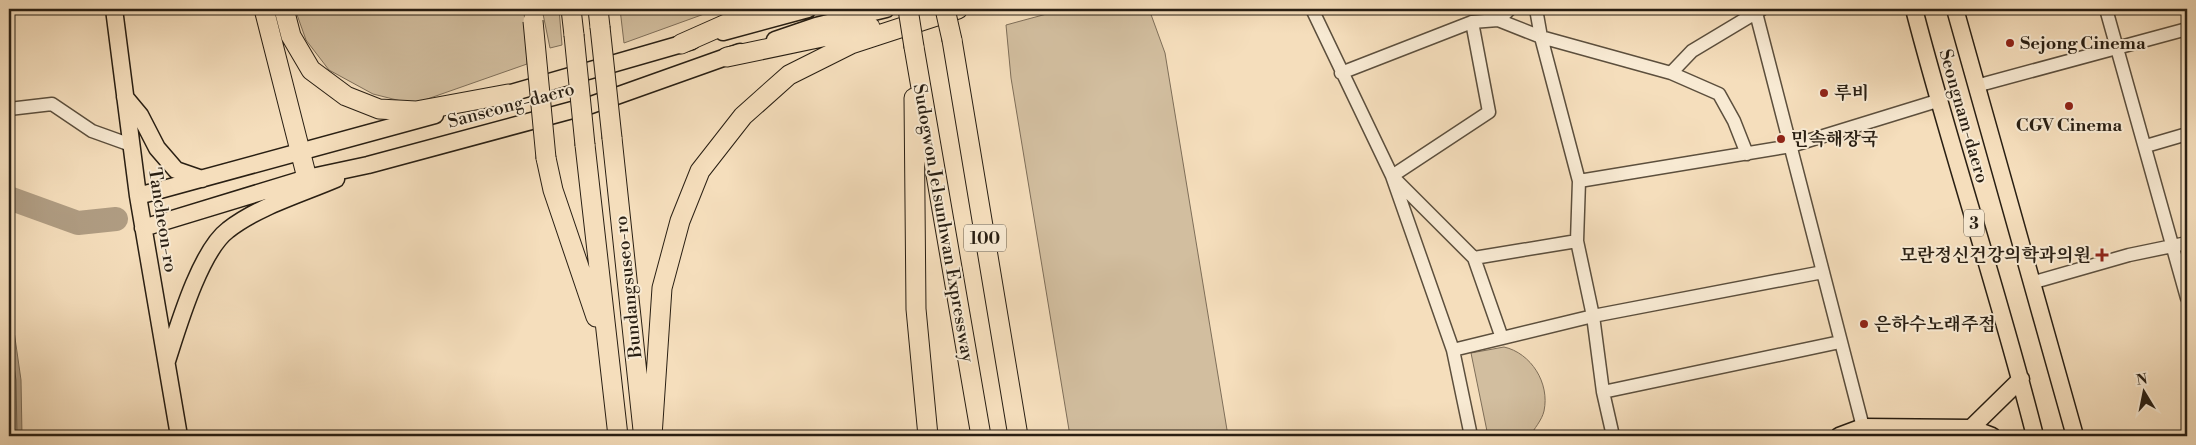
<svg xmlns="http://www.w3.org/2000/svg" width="2196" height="445" font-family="'Libre Bodoni','Noto Serif KR',serif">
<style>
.green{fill:#d2be9f;stroke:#7e6e59}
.water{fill:#b09d83;stroke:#7a6b56}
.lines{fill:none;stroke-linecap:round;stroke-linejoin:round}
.shore{stroke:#6c5e4b;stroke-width:1}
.river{stroke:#b09d83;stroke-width:24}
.minor-casing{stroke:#5c4f3d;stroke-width:15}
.major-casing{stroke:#291f13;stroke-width:19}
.highway-casing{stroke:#291f13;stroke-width:21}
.minor{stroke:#f8ead3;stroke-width:12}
.major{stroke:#f5debc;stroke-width:16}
.highway{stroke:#f5debc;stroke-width:19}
.highway-bridge-casing{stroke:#291f13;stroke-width:21;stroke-linecap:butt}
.highway-bridge{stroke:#f5debc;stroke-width:19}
.poi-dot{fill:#8f2418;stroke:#f8ead3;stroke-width:2}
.labels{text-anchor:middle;stroke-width:4;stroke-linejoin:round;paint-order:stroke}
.shield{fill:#f8ead3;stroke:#675c4d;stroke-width:1}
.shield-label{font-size:16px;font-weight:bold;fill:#291f13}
.poi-label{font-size:18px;font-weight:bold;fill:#291f13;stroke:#f8ead3;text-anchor:start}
.street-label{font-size:18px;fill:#291f13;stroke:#f8ead3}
</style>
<rect width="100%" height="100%" fill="#f5debc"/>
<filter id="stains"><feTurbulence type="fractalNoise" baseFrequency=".004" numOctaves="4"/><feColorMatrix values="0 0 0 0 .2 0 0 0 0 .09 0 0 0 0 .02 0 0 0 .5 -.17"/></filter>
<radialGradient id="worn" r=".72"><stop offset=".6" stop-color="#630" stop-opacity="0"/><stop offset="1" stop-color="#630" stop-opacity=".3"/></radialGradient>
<path class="green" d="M295,9H524L527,64L413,104L373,94L329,70L306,40Z
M542,9H559L562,45L550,48Z
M620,9H718L624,43Z
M1065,9H1149L1165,53L1228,436H1070L1011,78L1006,25Z
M1504,347C1531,353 1550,383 1544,411C1542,420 1534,429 1530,436H1488L1471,353Z"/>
<path class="water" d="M9,296L21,380L22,436H9Z"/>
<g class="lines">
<path class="shore" d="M9,331L16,380L17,436
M9,375L11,436"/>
<path class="river" d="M9,198L78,223L116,219"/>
<defs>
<path id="minor" d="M1312,9L1392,176L1453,350L1471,436
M1536,9L1541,37L1579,181L1577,241L1593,316L1603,392L1613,436
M1755,9L1863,427
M2106,9L2187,298
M1498,20L1541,37L1671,73L1692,51L1762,9
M1341,73L1472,22L1498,20L1510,9
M1671,73L1719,94L1734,121L1747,154
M1976,86L2187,29
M9,109L52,104L92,131L131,145
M2146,146L2187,134
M1392,176L1489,112L1472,22
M1396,180L1474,258L1502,338
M1579,181L1791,146L1937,101
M1474,258L1577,241
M2031,283L2129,255L2187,243
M1453,350L1593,316L1823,272
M1603,392L1840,342"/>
<path id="major" d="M114,9L138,196L179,436
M1914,9C1951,152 1999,293 2035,436
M1955,9L2075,436
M723,32L808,9
M775,40L816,26L886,9
M125,97L140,115L157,148L176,170L202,179
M497,97L692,41
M138,196L435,115
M143,228L307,178L368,165L591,105L740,52
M167,361C178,327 200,251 228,230C257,207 301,194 336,179
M1971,428L2021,379
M1839,436L1863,427L1971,428L1992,436"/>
<path id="highway" d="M264,9L307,178
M284,9L291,36L311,70L346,96L379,109L416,111L508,94
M571,9L574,35
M598,9L600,27
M952,40L1018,436
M681,44L760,9
M914,47L981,436
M727,57L870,27
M914,98L916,309L928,436
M612,138L643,430
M585,145L618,436
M546,158L553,190L596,317
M652,436L662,288L680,221L700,171L743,116L789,75L851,44L958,9"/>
</defs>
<use href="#minor" class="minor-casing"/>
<use href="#major" class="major-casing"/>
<use href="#highway" class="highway-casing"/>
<use href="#minor" class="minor"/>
<use href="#major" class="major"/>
<use href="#highway" class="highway"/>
<defs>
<path id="highway-bridge" d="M908,9L914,47
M945,9L952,40
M533,21L546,158
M600,27L612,138
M574,35L585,145"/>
</defs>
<use href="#highway-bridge" class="highway-bridge-casing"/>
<use href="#highway-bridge" class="highway-bridge"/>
</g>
<g class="poi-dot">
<circle cx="2010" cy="43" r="5"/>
<circle cx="1824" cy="93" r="5"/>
<circle cx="2069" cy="106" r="5"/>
<circle cx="1781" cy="139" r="5"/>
<path d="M2099.5 247.5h5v5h5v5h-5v5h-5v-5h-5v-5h5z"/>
<circle cx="1864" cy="324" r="5"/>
</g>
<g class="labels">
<g class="shield">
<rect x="1964" y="209.5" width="20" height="27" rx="4"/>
<rect x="964" y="224.5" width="42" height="27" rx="4"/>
</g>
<g class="shield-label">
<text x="1974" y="229">3</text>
<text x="985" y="244">100</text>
</g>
<g class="poi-label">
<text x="2020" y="49">Sejong Cinema</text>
<text x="1834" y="99">루비</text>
<text x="2069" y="131" text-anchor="middle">CGV Cinema</text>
<text x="1791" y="145">민속해장국</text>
<text x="2091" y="261" text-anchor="end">모란정신건강의학과의원</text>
<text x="1874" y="330">은하수노래주점</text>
</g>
<g class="street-label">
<text transform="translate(511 105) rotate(-15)" y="6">Sanseong-daero</text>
<text transform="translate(1964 116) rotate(74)" y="6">Seongnam-daero</text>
<text transform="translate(163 220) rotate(81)" y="6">Tancheon-ro</text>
<text transform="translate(944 223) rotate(80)" y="6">Sudogwon Je1sunhwan Expressway</text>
<text transform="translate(628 287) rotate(-96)" y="6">Bundangsuseo-ro</text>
</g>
</g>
<rect width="2196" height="445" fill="none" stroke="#f5debc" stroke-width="30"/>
<rect x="10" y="10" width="2176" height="425" fill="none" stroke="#291f13" stroke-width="2.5"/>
<rect x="15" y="15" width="2166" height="415" fill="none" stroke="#291f13"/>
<g transform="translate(2144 392) rotate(350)" stroke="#f8ead3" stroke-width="4" paint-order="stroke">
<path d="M0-4L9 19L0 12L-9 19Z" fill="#291f13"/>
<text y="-8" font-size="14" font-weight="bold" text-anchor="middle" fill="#291f13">N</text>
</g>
<rect width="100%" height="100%" filter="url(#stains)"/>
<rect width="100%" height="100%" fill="url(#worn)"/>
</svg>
